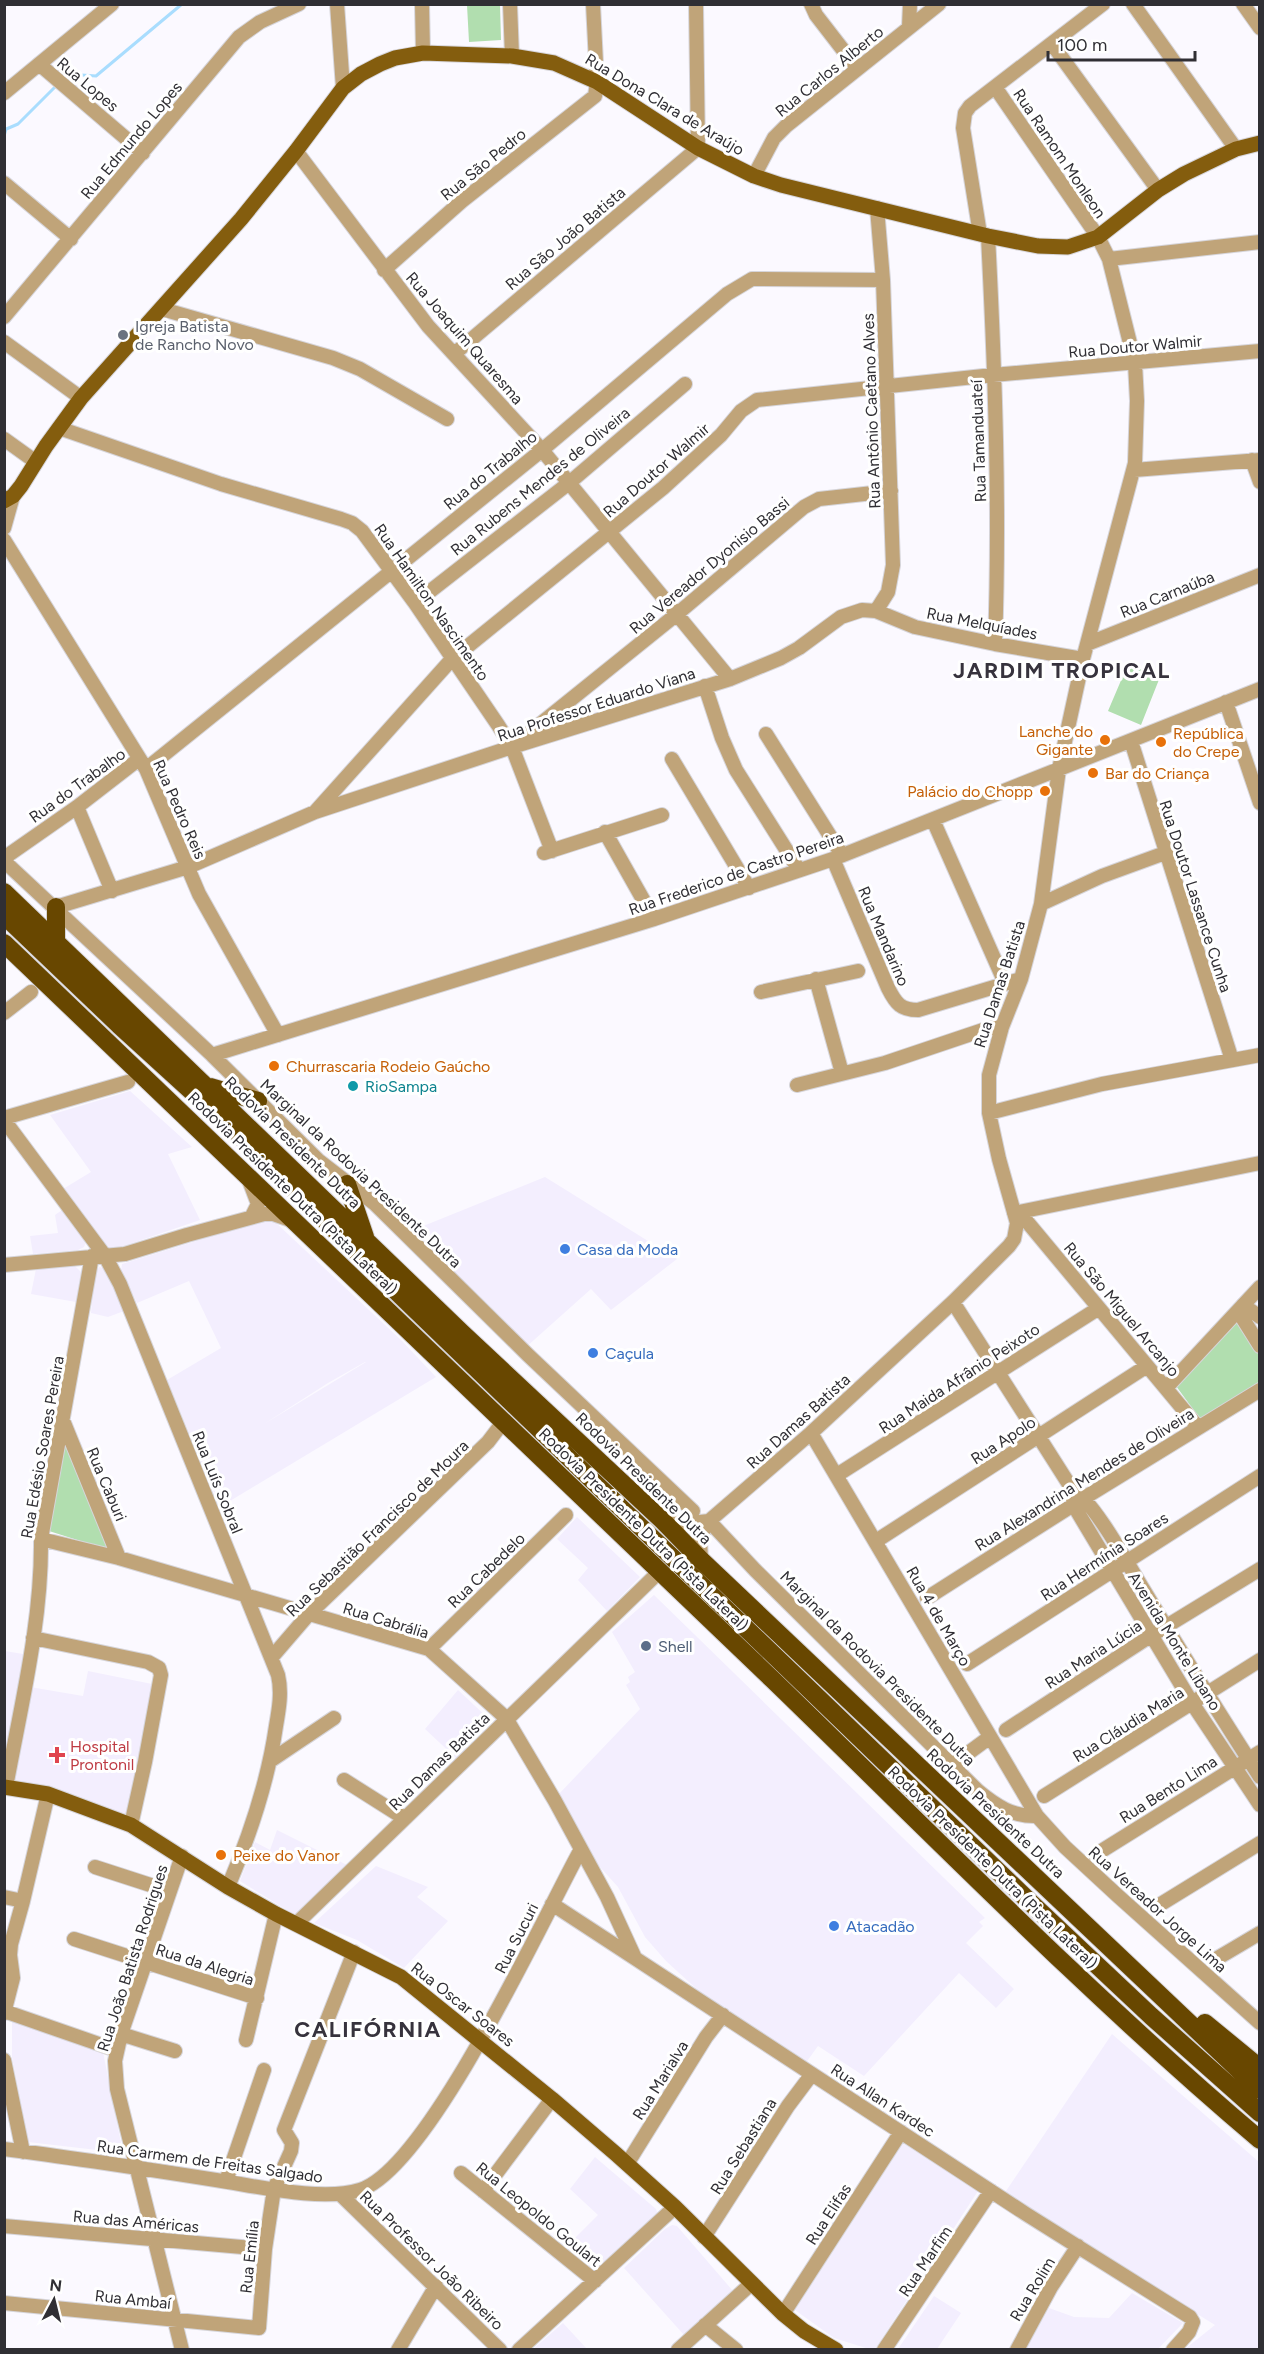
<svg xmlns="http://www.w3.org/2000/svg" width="1264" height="2354" font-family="Figtree,sans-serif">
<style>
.built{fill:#f3eefe;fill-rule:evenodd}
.green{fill:#b1deaf}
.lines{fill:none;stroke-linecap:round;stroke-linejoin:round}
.stream{stroke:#a9ddfe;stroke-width:3}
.minor-casing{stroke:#d6d5da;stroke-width:16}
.major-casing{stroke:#d6d5da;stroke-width:17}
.highway-casing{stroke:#d6d5da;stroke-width:20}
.minor{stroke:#c0a479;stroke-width:14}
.major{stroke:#845d0e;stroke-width:15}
.highway{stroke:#684700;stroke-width:18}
.worship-dot{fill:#6b7280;stroke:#fff;stroke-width:2}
.food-dot{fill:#e8710a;stroke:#fff;stroke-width:2}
.culture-dot{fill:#0f9aa8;stroke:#fff;stroke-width:2}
.shop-dot{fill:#3f7fe0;stroke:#fff;stroke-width:2}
.service-dot{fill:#5c6f8a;stroke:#fff;stroke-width:2}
.health-dot{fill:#e0444e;stroke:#fff;stroke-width:2}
.labels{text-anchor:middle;stroke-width:6;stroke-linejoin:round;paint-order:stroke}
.street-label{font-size:16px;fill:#302f34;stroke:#fff}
.worship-label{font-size:16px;fill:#5b616d;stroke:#fff;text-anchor:start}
.food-label{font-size:16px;fill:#c56008;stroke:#fff;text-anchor:start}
.culture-label{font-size:16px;fill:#0d838f;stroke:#fff;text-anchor:start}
.shop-label{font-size:16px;fill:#366cbe;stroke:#fff;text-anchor:start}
.service-label{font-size:16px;fill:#4e5e75;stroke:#fff;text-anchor:start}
.health-label{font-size:16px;fill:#be3a42;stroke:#fff;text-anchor:start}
.district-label{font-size:22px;font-weight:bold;letter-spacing:1.5px;fill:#37333d;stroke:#fff}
</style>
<rect width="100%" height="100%" fill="#fbf9ff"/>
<path class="built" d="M130,1091L192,1147L168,1154L200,1220L115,1249L106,1248L63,1189L91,1172L50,1115Z
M545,1177L677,1259L611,1310L591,1289L525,1348L406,1233Z
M62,1210L87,1240L84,1247L78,1250L33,1254L30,1236L58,1233L55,1215Z
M264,1220L274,1221L401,1340L436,1377L220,1507L167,1380L221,1348L189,1281L137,1303L121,1271L122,1264ZM365,1362H366L264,1424L328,1383Z
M74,1265L81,1272L76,1302L31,1294L36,1269Z
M99,1267L105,1268L124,1311L108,1317L91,1313L94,1277Z
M577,1517L640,1577L607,1611L578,1580L588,1568L557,1539Z
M654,1595L985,1918L979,1922L983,1926L966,1943L1014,1989L996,2008L959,1973L864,2076L818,2046L805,2064L723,2013L666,1961L645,1937L618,1887L582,1847L558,1795L640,1709L626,1685L630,1682L628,1677L635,1672L612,1632Z
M5,1651L23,1654L5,1766Z
M88,1671L152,1684L127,1818L95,1803L13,1779L30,1687L83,1696Z
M458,1690L490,1720L456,1758L425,1729Z
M277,1830L347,1865L295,1915L240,1881L255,1842L270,1850Z
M376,1866L428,1887L417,1897L448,1921L404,1968L357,1940L314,1923Z
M12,2021L103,2052L123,2153L28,2142L12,2057Z
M1112,2034L1259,2162V2349H1185L1215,2325L1004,2194Z
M903,2143L978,2191L875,2349H869L834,2338L795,2310Z
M595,2157L656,2209L657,2212L656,2215L596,2269L590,2266L567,2246L598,2215L570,2189Z
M672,2225L677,2226L733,2291L684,2335L624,2268L665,2229Z
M1132,2293L1183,2323L1158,2349H1026L1049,2308L1074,2317L1109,2318Z
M934,2296L961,2313L937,2349H898Z
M563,2323L587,2349H533Z"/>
<path class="green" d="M467,5H500L501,40L469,42Z
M1128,664L1160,677L1141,725L1108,711Z
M1238,1321L1259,1355V1382L1201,1420L1176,1386Z
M64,1437L112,1551L49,1531Z"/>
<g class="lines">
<path class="stream" d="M62,79L67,74L96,76L182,4
M4,130L18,124L58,84
M4,136L6,129"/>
<defs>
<path id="minor" d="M337,4L343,88
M422,4L423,53
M510,4L512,56
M811,4L816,15L857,68
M1133,4L1236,149
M1243,4L1260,28
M909,27L910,4
M1052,44L1158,190
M39,64L143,153
M4,93L112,4
M296,151L428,326L542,450L730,679
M754,176L774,138L786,126L939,4
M4,183L71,239
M980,234L963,128L965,113L970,106L1103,4
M988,236C995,372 1000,508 995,644
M1109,259L1260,242
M384,270L462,201L595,96L597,82L593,4
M162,309L333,358L360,369L447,419
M4,317L239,37L260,22L299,4
M4,342L81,398
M454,354L698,148L696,4
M59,428L221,484L341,519L352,523L362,531L415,603L498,725L512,747L552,851
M4,439L36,462
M1252,460L1260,482
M1134,470L1260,460
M4,528L13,496
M4,540L146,769L199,894L278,1035
M415,603L569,483L685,384
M876,611L888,592L893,565L883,280L877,208
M1087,644L1260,575
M705,686L722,738L736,770L799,870
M1226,702L1260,803
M766,734L842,855
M1131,741L1232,1060
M518,742L677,614L804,507L819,499L891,491
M672,759L749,888
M146,769L542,450L727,294L752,279L883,280
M77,807L112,891
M315,812L452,659L663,488L721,435L741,411L757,400L993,375L1260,351
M933,820L1005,983
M605,832L654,919
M544,853L662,815
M4,858L77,807L139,759
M833,859L888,988C896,1004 901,1010 918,1010L1021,979
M4,861L212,1055L318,1160L375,1204L528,1355L693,1511
M1041,904L1102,876L1165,853
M56,907L188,867L315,812L512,747L730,679L781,658L799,648L841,617L862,610L876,611L915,627L995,644L1083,659
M816,979L842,1073
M761,992L858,971
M4,1013L31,992
M212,1055L654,919L833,859L1260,689
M797,1085L885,1063L989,1028L1002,1027
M989,1113L1102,1084L1260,1055
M4,1118L128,1082
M4,1120L105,1256L120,1284L278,1675C282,1692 279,1709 276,1726C268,1782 250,1835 228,1887
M250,1183L258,1204L252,1216
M1019,1212L1198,1427
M1014,1213L1260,1163
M4,1265L125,1254L187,1235L264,1214H273L290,1220
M953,1302L1072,1489C1093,1500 1129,1566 1143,1589C1181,1652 1220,1715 1260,1777
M1243,1305L1260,1317
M1238,1311L1260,1346
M1166,1388L1260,1287
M64,1423L119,1558
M811,1433L1037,1816L1065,1847L1118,1896L1260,2023
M837,1475L1099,1308
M1072,1497L1077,1511L1192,1703L1260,1805
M662,1520L684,1524L709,1521L811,1433L953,1302L1009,1246L1014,1239L1017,1223L999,1159L989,1113V1075L1002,1027L1021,979L1041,904L1059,769L1083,659L1135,463L1137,401L1135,363L1109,259L1098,237L995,87
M709,1521L755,1570L978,1791C996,1806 1013,1817 1037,1816
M41,1539L119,1558L429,1649L506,1718L555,1801L607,1897L635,1958
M876,1541L1147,1366
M701,1560L700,1540L706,1523
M927,1598L1084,1498L1260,1390
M33,1638L148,1662L159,1668L161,1675L145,1762L131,1825
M429,1649L566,1515
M272,1657L309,1614L488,1442L504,1421
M967,1664L1260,1476
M1006,1730L1152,1635L1260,1569
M270,1761L334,1718
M952,1765L990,1737
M344,1780L404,1818
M6,1787C21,1705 42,1622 41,1539L92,1256
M1044,1796L1260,1660
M1095,1855L1260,1752
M95,1867L169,1891
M4,1897L23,1901
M552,1904L1026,2214L1190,2317L1193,2322L1189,2332L1173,2350
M1156,1907L1260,1843
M296,1924L659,1572
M74,1939L257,1998
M1216,1959L1260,1933
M4,2011L116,2050
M4,2013L13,1978L10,1955L11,1944L23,1901L48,1794
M121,2034L175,2051
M246,2040L276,1914
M4,2060L23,2152
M4,2149C75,2158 146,2169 216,2180C256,2186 322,2202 360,2190C429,2168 542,1920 580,1851
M627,2164L706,2037L723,2015
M461,2173L595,2281
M226,2181L264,2070
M483,2191L552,2099
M340,2194L500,2350
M4,2226L265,2249
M704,2237L788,2106L812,2074
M4,2303L259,2328L265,2249L274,2189L291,2151L292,2143L284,2130L354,1952
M783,2314L901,2132
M705,2325L736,2350
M182,2350L117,2089L115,2061L121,2034L182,1856
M398,2350L436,2286
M519,2350L675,2207
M678,2350L752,2283
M884,2350L991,2191
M1017,2350L1051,2287L1078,2246"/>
<path id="major" d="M4,501L13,496L21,486L46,446L81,398L241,219L296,151L343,88L361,74L380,64L395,58L423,53L512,56L554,63L597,82L698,148L754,176L781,185L988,236L1038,246L1068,247L1098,237L1158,190L1184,174L1236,149L1260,143
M4,1787L48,1794L131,1825L228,1887L276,1914L401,1977L552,2099L616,2154L675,2207L783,2314L804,2331L836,2350"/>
<path id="highway" d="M4,892L462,1333L662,1520L701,1560L1260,2090
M4,915L119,1025L242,1137L401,1296L1032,1904L1151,2016L1260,2113
M56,941V907
M4,943C260,1189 516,1434 772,1679C933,1835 1089,1995 1260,2140
M210,1087L258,1101
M347,1184L365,1237
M1205,2023L1260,2068"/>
</defs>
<use href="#minor" class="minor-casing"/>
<use href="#major" class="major-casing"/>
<use href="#highway" class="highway-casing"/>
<use href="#minor" class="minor"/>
<use href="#major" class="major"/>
<use href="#highway" class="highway"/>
</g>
<circle class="worship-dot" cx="123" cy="335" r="6"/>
<g class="food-dot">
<circle cx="1105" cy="740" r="6"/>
<circle cx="1161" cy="742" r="6"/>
<circle cx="1093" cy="773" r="6"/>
<circle cx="1045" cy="791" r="6"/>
<circle cx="274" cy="1066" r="6"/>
<circle cx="221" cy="1855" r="6"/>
</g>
<circle class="culture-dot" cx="353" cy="1086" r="6"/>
<g class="shop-dot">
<circle cx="565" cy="1249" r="6"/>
<circle cx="593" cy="1353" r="6"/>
<circle cx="834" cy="1926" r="6"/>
</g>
<circle class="service-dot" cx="646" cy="1646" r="6"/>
<path class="health-dot" d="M54 1746h6v6h6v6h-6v6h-6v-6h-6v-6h6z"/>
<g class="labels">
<g class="street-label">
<text transform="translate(829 71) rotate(-39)" y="6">Rua Carlos Alberto</text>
<text transform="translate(88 84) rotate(40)" y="6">Rua Lopes</text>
<text transform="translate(665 104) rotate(31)" y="6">Rua Dona Clara de Araújo</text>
<text transform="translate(131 140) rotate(-50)" y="6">Rua Edmundo Lopes</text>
<text transform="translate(1060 153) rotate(56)" y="6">Rua Ramom Monleon</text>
<text transform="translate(483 164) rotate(-39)" y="6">Rua São Pedro</text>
<text transform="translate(565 238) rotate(-40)" y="6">Rua São João Batista</text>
<text transform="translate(465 338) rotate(49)" y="6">Rua Joaquim Quaresma</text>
<text transform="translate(1135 346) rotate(-5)" y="6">Rua Doutor Walmir</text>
<text transform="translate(871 411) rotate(-92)" y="6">Rua Antônio Caetano Alves</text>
<text transform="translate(978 441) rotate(-92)" y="6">Rua Tamanduateí</text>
<text transform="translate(490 470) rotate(-39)" y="6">Rua do Trabalho</text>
<text transform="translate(656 470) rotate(-41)" y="6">Rua Doutor Walmir</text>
<text transform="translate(540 481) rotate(-39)" y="6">Rua Rubens Mendes de Oliveira</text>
<text transform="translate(709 565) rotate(-40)" y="6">Rua Vereador Dyonisio Bassi</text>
<text transform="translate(1167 594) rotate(-22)" y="6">Rua Carnaúba</text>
<text transform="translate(432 602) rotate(55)" y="6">Rua Hamilton Nascimento</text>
<text transform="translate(982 623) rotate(11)" y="6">Rua Melquíades</text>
<text transform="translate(596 704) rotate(-18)" y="6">Rua Professor Eduardo Viana</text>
<text transform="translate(77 785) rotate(-36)" y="6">Rua do Trabalho</text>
<text transform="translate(180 809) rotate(66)" y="6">Rua Pedro Reis</text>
<text transform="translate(736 873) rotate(-19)" y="6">Rua Frederico de Castro Pereira</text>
<text transform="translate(1196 896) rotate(72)" y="6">Rua Doutor Lassance Cunha</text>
<text transform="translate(884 936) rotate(67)" y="6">Rua Mandarino</text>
<text transform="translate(999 984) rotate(-72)" y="6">Rua Damas Batista</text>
<text transform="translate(293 1142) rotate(44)" y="6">Rodovia Presidente Dutra</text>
<text transform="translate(361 1173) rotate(43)" y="6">Marginal da Rodovia Presidente Dutra</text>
<text transform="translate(293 1193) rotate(44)" y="6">Rodovia Presidente Dutra (Pista Lateral)</text>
<text transform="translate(1122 1309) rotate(50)" y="6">Rua São Miguel Arcanjo</text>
<text transform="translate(959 1378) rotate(-33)" y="6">Rua Maida Afrânio Peixoto</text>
<text transform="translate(798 1421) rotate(-42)" y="6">Rua Damas Batista</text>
<text transform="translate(1003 1440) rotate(-33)" y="6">Rua Apolo</text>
<text transform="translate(42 1447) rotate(-80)" y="6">Rua Edésio Soares Pereira</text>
<text transform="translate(644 1478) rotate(44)" y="6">Rodovia Presidente Dutra</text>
<text transform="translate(1084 1479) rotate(-32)" y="6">Rua Alexandrina Mendes de Oliveira</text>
<text transform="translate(218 1482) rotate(68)" y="6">Rua Luís Sobral</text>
<text transform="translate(107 1484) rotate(67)" y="6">Rua Caburi</text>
<text transform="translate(377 1528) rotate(-44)" y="6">Rua Sebastião Francisco de Moura</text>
<text transform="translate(644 1529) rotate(44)" y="6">Rodovia Presidente Dutra (Pista Lateral)</text>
<text transform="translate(1104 1556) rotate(-33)" y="6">Rua Hermínia Soares</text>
<text transform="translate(486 1570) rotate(-44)" y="6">Rua Cabedelo</text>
<text transform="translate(939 1616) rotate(60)" y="6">Rua 4 de Março</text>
<text transform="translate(386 1620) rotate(17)" y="6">Rua Cabrália</text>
<text transform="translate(1175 1641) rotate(58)" y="6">Avenida Monte Líbano</text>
<text transform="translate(1093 1654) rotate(-33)" y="6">Rua Maria Lúcia</text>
<text transform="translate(878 1668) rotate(45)" y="6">Marginal da Rodovia Presidente Dutra</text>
<text transform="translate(1128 1724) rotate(-32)" y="6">Rua Cláudia Maria</text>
<text transform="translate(439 1761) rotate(-44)" y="6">Rua Damas Batista</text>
<text transform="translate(1168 1789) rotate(-32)" y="6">Rua Bento Lima</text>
<text transform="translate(996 1813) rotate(43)" y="6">Rodovia Presidente Dutra</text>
<text transform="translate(993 1867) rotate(44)" y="6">Rodovia Presidente Dutra (Pista Lateral)</text>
<text transform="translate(1158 1909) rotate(42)" y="6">Rua Vereador Jorge Lima</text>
<text transform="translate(516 1938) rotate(-63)" y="6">Rua Sucuri</text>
<text transform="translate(132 1958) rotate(-72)" y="6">Rua João Batista Rodrigues</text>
<text transform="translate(205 1964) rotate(18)" y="6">Rua da Alegria</text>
<text transform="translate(463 2004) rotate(38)" y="6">Rua Oscar Soares</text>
<text transform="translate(660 2080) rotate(-58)" y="6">Rua Marialva</text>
<text transform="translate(883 2100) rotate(33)" y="6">Rua Allan Kardec</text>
<text transform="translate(743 2146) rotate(-58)" y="6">Rua Sebastiana</text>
<text transform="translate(210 2161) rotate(8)" y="6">Rua Carmem de Freitas Salgado</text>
<text transform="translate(539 2214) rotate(39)" y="6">Rua Leopoldo Goulart</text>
<text transform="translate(828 2214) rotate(-57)" y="6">Rua Elifas</text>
<text transform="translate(136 2221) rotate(5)" y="6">Rua das Américas</text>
<text transform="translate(249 2257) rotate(-84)" y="6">Rua Emília</text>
<text transform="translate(432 2260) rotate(44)" y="6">Rua Professor João Ribeiro</text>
<text transform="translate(925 2261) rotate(-56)" y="6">Rua Marfim</text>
<text transform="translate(1032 2289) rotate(-59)" y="6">Rua Rolim</text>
<text transform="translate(133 2299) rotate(6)" y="6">Rua Ambaí</text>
</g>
<g class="worship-label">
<text x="135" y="332">Igreja Batista<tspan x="135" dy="18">de Rancho Novo</tspan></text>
</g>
<g class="food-label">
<text x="1093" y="737" text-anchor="end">Lanche do<tspan x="1093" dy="18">Gigante</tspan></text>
<text x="1173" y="739">República<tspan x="1173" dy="18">do Crepe</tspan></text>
<text x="1105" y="779">Bar do Criança</text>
<text x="1033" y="797" text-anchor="end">Palácio do Chopp</text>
<text x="286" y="1072">Churrascaria Rodeio Gaúcho</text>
<text x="233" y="1861">Peixe do Vanor</text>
</g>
<g class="culture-label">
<text x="365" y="1092">RioSampa</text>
</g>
<g class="shop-label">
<text x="577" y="1255">Casa da Moda</text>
<text x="605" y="1359">Caçula</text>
<text x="846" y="1932">Atacadão</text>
</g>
<g class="service-label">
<text x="658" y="1652">Shell</text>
</g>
<g class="health-label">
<text x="70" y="1752">Hospital<tspan x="70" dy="18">Prontonil</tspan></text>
</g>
<g class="district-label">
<text x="1062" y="678">JARDIM TROPICAL</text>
<text x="368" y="2037">CALIFÓRNIA</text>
</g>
</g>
<rect width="1264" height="2354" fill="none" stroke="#302f34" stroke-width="12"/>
<g transform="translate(54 2300) rotate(7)" stroke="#ffffff" stroke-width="4.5" paint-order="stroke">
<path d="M0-4.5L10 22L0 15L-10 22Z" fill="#302f34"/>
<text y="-9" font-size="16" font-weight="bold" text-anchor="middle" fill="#302f34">N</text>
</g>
<path d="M1048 51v9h147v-9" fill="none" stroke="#302f34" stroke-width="3"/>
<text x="1057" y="51" font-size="18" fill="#302f34" stroke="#ffffff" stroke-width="4.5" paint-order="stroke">100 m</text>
</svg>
